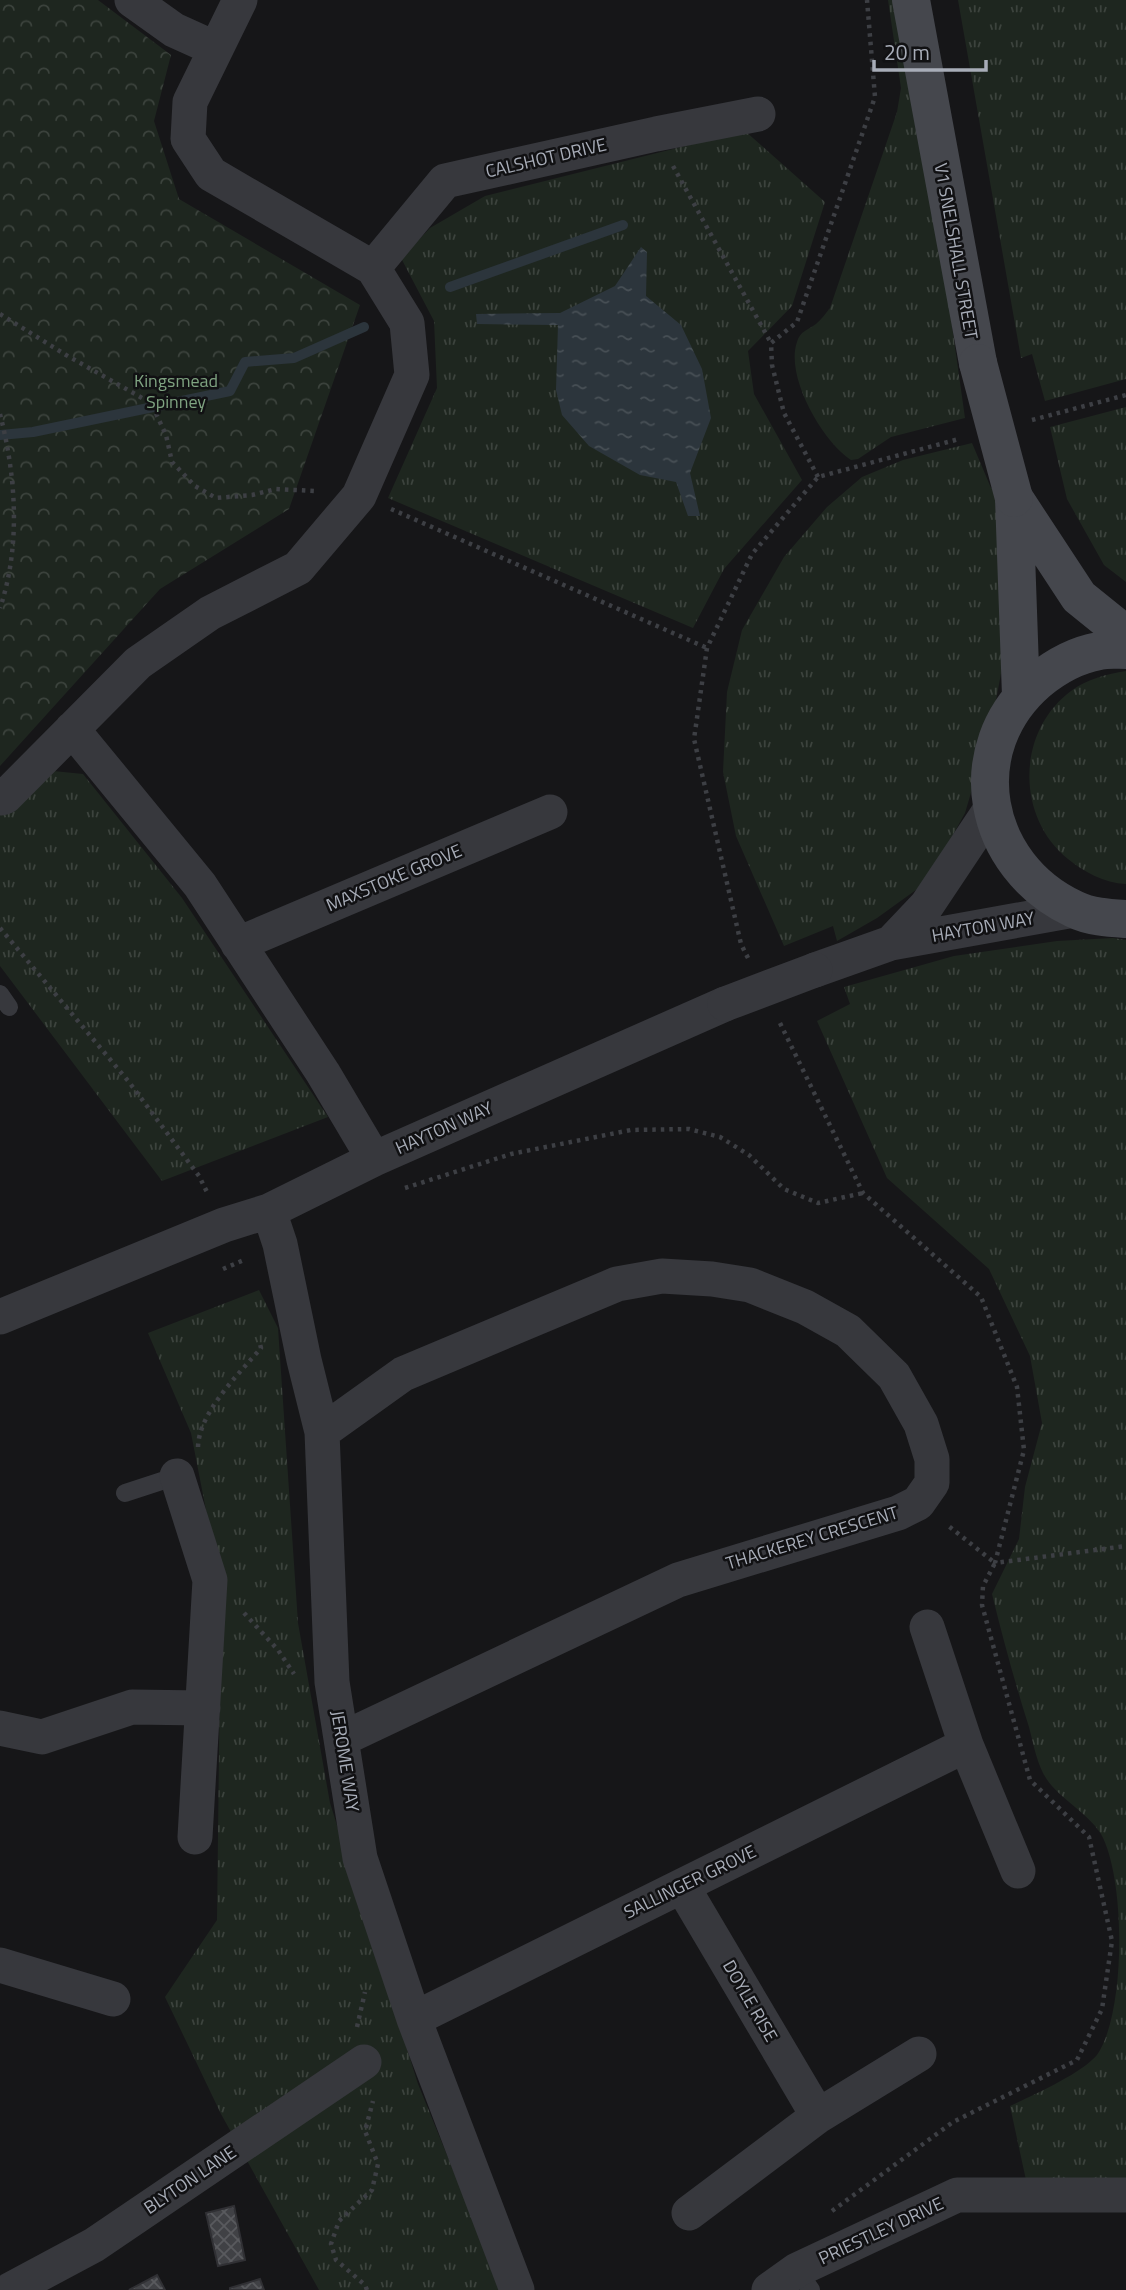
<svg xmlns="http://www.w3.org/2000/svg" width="1126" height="2290" font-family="'Titillium Web',sans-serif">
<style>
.grass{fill:url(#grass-tufts)}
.forest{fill:url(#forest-crowns)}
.water{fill:url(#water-ripples)}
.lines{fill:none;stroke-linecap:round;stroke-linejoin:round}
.stream{stroke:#2c353c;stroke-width:10}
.building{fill:url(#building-cross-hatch);stroke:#303034;stroke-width:2}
.path{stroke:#3d3f44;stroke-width:4.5;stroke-dasharray:3.5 5;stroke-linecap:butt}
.lane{stroke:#37383d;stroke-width:18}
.street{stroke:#37383d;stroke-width:35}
.secondary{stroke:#45474d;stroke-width:38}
.street-bridge{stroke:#37383d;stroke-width:35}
.secondary-bridge{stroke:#45474d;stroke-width:38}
.labels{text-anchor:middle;stroke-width:5;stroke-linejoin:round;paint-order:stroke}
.street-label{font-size:18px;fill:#a8adb8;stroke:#111113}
.park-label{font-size:18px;fill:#7fa381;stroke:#111113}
</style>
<defs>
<pattern id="grass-tufts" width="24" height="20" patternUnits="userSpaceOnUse" patternTransform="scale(1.75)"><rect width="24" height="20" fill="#1e261f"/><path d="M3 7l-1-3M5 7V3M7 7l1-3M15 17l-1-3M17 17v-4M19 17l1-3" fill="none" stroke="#3c433d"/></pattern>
<pattern id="forest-crowns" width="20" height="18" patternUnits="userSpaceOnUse" patternTransform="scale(1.75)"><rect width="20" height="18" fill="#1e261f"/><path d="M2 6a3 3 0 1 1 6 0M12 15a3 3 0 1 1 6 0" fill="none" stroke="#3c433d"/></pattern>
<pattern id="water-ripples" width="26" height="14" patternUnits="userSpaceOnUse" patternTransform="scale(1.75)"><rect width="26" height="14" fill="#2c353c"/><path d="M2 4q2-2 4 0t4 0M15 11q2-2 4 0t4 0" fill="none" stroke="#485056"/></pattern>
<pattern id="building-cross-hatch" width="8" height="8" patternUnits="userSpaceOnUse" patternTransform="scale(1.75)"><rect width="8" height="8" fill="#404145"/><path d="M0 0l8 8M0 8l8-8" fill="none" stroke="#595a5e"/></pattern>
</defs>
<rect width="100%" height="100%" fill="#161618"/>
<path class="grass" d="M888,0H906L965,418L891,437L858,459L851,460C822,441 785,376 797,342C800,331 808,330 816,324C821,320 826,313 830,308L897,112L901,88Z
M958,0H1126V379L1045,401L1032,354L1021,358Z
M745,131L825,202L792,306L748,351L754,394L802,480L724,569L693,628L388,498L437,388L434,321L401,258L430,228L485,196Z
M1126,407V582L1104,565L1067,499L1050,427Z
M972,443L991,488L1005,486L1009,630L992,722L965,813L927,882L877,918L837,941L833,926L784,946L736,836L723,772L727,692L742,630L784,557L827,507L862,477L903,460Z
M1126,671V884C1104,883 1084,872 1068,859C1016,817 1016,732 1071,691C1087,679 1107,674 1126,671Z
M33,769L83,774L182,898L328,1117L162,1181L0,966V798Z
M1113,938L1126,940V2179L1026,2180L1010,2106C1033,2095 1081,2074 1097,2055C1126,2013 1126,1879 1101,1834C1086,1810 1056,1798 1043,1773C1036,1759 1033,1742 1029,1727C1015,1683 1003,1639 992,1594L1019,1539L1025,1487L1042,1423L1030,1356L989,1269L887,1178L817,1021L850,1004L844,987L954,956L1057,941Z
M259,1290L278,1328L298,1623L330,1803L418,2084L502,2290H319L221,2114L165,1997L217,1920L221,1587L191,1433L148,1333Z"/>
<path class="forest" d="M0,0H98L171,55L154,121L179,199L360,305L289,509L160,589L0,766Z"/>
<path class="water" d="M641,247L647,252L646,296L681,325L702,369L711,418L690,473L700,516H688L676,482L640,475L589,446L562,415L556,390L558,325L477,324L476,314L560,313L615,286Z"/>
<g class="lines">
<path class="stream" d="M450,287L623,225
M0,435L33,432L230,391L245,362L294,358L364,327"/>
</g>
<path class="building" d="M234,2206L245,2260L218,2266L206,2213Z
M157,2275L165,2290H129Z
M260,2279L264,2290H230V2288Z"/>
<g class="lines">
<path class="path" d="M673,166L771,343
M0,314L66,355L151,403L166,435L172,462L195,486L216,498L252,495L276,489L315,491
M0,414C16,476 21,546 0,608
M1032,420L1126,395
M818,477L784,413L772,365L771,343L797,322L875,97L867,0
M391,509L707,648
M0,928L129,1082L199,1176L207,1192
M748,958L741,944L694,739L707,648L752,554L818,477L959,439
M780,1023L863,1193L981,1297L1017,1387L1024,1450L995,1563L1126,1546
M405,1188L511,1154L631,1130L689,1129L720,1137L749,1155L784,1189L818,1203L863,1193
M223,1269L244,1260
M198,1447C199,1412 239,1374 261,1348L260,1344
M244,1613L278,1650L294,1674
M357,2027L365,1992
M832,2211L953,2122L1077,2060L1102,2009L1112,1941L1089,1837L1030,1780L982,1605L983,1586L995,1563L946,1524
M367,2290L365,2285L336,2260L331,2244L339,2221L372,2190L378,2164L365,2131L373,2101"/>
<path class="lane" d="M0,994L9,1007
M125,1493L177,1476
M797,2270L811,2290"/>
<path class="street" d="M132,0L174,30L216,49
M373,268L445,181L656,134L758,114
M72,729L200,885L323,1073L374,1159
M0,798L5,797L138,663L210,613L298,568L359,496L412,375L407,323L373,268L211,174L188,139L190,102L240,0
M891,943L927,905L991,809
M238,944L550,812
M815,970L891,943L1074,910
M269,1211L280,1244L304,1360L322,1432L332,1682L360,1858L414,2019L517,2290
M0,1317L224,1225L269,1211L374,1159L725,1004
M322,1432L403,1374L617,1284L662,1276L712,1279L750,1285L805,1307L848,1331L894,1376L921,1424L932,1459V1483L918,1503L898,1513L678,1580L342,1739
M177,1476L210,1580L195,1837
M927,1627L966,1745
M0,1728L42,1737L132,1707L203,1708
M682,1886L818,2116L919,2054
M0,1965L113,1999
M414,2019L966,1745L1018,1871
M689,2213L818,2116
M10,2290L94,2245L364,2062
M769,2290L797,2270L957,2195H1126"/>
<path class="secondary" d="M911,0L978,363
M1014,498L1021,696
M1014,498L1079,597L1126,635
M1126,650C1117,650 1108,649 1099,651C1077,655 1055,667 1038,681C959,749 982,866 1074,909C1090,917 1109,918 1126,919"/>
<path class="street-bridge" d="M725,1004L815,970"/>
<path class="secondary-bridge" d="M978,363L1014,498"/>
</g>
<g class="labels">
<g class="street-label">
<text transform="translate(546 158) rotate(-13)" y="6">CALSHOT DRIVE</text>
<text transform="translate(956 251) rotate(80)" y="6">V1 SNELSHALL STREET</text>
<text transform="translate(394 878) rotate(-23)" y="6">MAXSTOKE GROVE</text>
<text transform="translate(983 927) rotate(-10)" y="6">HAYTON WAY</text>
<text transform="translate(444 1128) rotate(-24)" y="6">HAYTON WAY</text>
<text transform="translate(812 1538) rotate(-17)" y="6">THACKEREY CRESCENT</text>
<text transform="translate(345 1761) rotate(81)" y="6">JEROME WAY</text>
<text transform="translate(690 1882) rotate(-26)" y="6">SALLINGER GROVE</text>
<text transform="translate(750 2001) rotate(60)" y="6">DOYLE RISE</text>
<text transform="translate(190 2180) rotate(-34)" y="6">BLYTON LANE</text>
<text transform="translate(881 2231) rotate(-25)" y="6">PRIESTLEY DRIVE</text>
</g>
<g class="park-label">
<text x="176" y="387">Kingsmead<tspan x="176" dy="21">Spinney</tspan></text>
</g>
</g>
<path d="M874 60v10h112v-10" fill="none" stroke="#a8adb8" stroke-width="3.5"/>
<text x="884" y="60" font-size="21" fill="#a8adb8" stroke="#111113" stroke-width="5" paint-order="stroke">20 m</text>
</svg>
